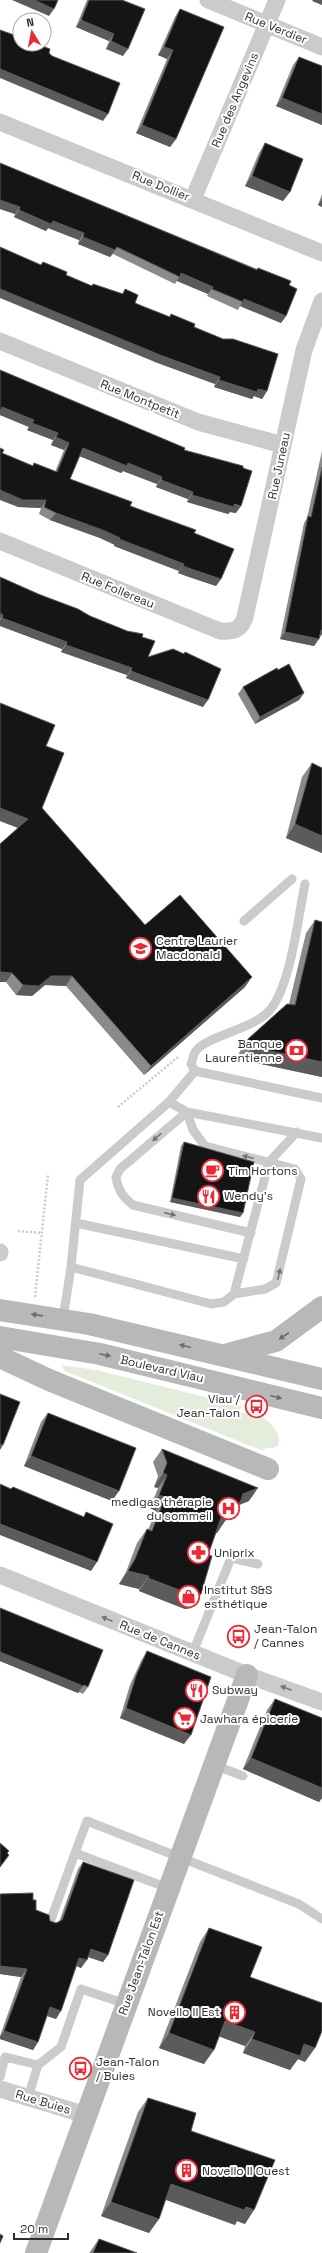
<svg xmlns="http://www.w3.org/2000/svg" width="322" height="2253" font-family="'Space Grotesk',sans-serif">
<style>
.green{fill:#e4ecdb}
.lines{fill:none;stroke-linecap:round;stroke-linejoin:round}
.path{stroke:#cbcbcb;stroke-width:2.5;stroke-dasharray:2 2;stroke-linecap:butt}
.lane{stroke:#cbcbcb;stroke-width:9}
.street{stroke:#cbcbcb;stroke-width:17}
.secondary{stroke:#b8b8b8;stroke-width:22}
.wall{fill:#8a8a8a}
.shaded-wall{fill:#5b5b5b}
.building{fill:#151515;stroke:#5b5b5b}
.oneway{fill:#757575}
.oneway2{fill:#6c6c6c}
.labels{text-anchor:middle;stroke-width:4;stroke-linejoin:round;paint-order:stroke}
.street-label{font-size:12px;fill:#2e2e2e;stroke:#fff}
.poi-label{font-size:12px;fill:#2e2e2e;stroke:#fff;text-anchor:start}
</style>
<rect width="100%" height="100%" fill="#fff"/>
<path class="green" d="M61,1365L96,1370L241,1406L240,1412L253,1415L255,1411C266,1421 283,1429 278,1446L273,1448H265L264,1451L253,1447L65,1371Z"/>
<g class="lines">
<path class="path" d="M118,1107L178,1057
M18,1231L42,1233
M35,1297L48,1174"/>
<path class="lane" d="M244,921L292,879
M195,1071L191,1064C193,1060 193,1055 195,1052C207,1035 253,1030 270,1010C291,985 298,917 305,884
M169,1102L195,1071L322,1098
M76,1223L244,1259
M71,1267L211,1304L224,1302L234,1294L269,1162L297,1132
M234,1294L265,1289L276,1283L301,1179L295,1169L205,1146L193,1130L187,1112L120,1169L116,1177C118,1190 123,1197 133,1205L251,1233
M63,1319L71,1267L80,1180L169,1102L187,1112L322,1138
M193,1652L231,1558L258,1564
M214,1765L243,1776
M75,1853L87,1821L299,1904L322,1919
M49,1925L75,1853L168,1888
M0,2077L5,2057L38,2065L61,2047L81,1989L126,2004
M28,2097L38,2065"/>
<path class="street" d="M208,0L322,47
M0,122L322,253
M193,199L277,0
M0,341L198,422L283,445
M0,541L220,631C233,632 241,630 245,617L304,350L322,301
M0,1252V1253
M0,1575L247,1675L322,1702
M0,2089L86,2115"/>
<path class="secondary" d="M0,1310L89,1324L322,1379
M0,1337L100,1354L322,1408
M228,1354L276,1341L322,1307
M0,1357L49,1380L268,1469
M36,2253L247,1675"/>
</g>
<path class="wall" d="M87,0H122L123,56L106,49L109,41L76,27Z
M180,9L176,139L170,147L136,133L167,59L158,55L175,17Z
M299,57L322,66V125L276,106L293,65Z
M265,143L290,192L283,201L245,186L259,153Z
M0,163L257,269L258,268L289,285L286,316L281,323L240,306L238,310L207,296L208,294L177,281L175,284L113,254L110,257L78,244L79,240L48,228L46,231L14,217L15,214L0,209Z
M322,194V207L318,205Z
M43,262L66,275L91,286L93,284L122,294L125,289L135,303L169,317L171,314L194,327L267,391L262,399L254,396L252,399L214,387L215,384L155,362L41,265Z
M0,370L184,450L236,513L230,512L228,514L187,502L188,499L156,487L157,484L123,471L121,473L79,456L70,479L194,533L221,579L216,586L189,577L178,573L179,571L114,546L115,545L100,538L50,520L39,514L41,508L18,507L2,453L32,466L34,463L55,472L64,450L51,445L53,440L27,430L29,427L0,415Z
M322,451V634L314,646L280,639L304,523L307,518Z
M0,577L90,616L142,637L148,657L184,653L185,652L203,707L126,678L127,675L61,652L62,649L0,626Z
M278,670L304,693L299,700L255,724L238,694L243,687Z
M0,703L46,746L42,808L145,925L245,987L144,1075L66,986L45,985L32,996L16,995L6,982L18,828L0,821Z
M312,763L322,853L286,838L302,777Z
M315,920L322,1077L252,1062L242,1064L239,1057V1053L248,1039L289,1004L306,933Z
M184,1142L243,1213L240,1217L170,1202L181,1146Z
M48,1413L112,1501L24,1466L41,1422Z
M162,1449L249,1501L239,1505L231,1516L229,1515L217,1533H216L208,1555L201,1594L191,1608L185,1609L139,1591V1589L119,1584L126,1572L137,1543L147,1529L148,1530L156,1511L150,1508L158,1488L154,1487L158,1476L153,1462Z
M0,1608L88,1687L83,1694L79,1692L78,1693L0,1661Z
M147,1651L184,1744L120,1718L130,1685L141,1661Z
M275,1699L322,1718V1798L319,1802L243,1769L267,1710Z
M83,1862L108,1955L103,1962L88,1957L81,1968L76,1966L56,2019L47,2016L38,2042L33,2050L0,2039V2036L21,1977L0,1974V1894L33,1900L36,1910L50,1921L56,1923L59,1922L78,1869Z
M209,1928L250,1977L305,2062L298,2059L290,2070L243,2053L245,2046L219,2036L204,2064L159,2048L200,1942Z
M148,2098L191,2131L245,2224L237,2221L235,2225L166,2200L149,2233L101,2216L138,2112Z
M99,2239L137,2253H89Z"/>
<path class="shaded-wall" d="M12,0H34L54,9L49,16Z
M313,0H322V5L312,1Z
M81,20L114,34L109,41L76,27Z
M111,41L128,49L123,56L106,49Z
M164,47L173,50L167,59L158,55Z
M0,69L108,114L103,121L0,78Z
M282,98L322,114V125L276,106Z
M142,125L176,139L170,147L136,133Z
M252,176L290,192L283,201L245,186Z
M322,199V207L318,205Z
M0,200L20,207L15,214L0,209Z
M19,210L53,221L84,233L79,240L48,228L46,231L14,217Z
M83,237L115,250L110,257L78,244Z
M181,273L213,287L208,294L177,281Z
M0,289L220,377L215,384L155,362L0,298Z
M244,299L286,316L281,323L240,306Z
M219,380L258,389L267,391L262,399L254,396L252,399L214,387Z
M2,407L34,420L29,427L0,415V410Z
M32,423L58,433L53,440L27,430Z
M56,437L69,443L64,450L51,445Z
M83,448L128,463L162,477L157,484L123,471L121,473L77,455Z
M161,480L193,492L188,499L156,487Z
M0,490L46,500L41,508L18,507L0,500Z
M192,495L241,506L236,513L230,512L228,514L187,502Z
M56,513L105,531L120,538L115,545L100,538L50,520Z
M119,539L184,564L179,571L114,546Z
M183,566L221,579L216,586L189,577L178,573Z
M0,613L3,615L0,619Z
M2,618L67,642L62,649L0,626V621Z
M321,630L322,631V634L319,638Z
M285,632L319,639L314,646L280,639Z
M66,645L132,668L127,675L61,652Z
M131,671L208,700L203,707L126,678Z
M304,693L299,700L255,724L260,717Z
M0,808L28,819L21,829L0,821Z
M295,824L322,836V853L286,838Z
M0,972L12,973L6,982H0Z
M51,976H72L66,986L45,985L32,996L16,995L23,985Z
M252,977L245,987L144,1075L151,1066Z
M261,1049L322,1062V1077L252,1062L242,1064L251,1050Z
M172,1198L243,1213L240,1217L170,1202Z
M0,1444L3,1445L0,1450Z
M31,1456L119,1491L112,1501L24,1466Z
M163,1473L167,1475L158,1488L154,1487Z
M258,1488L249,1501L239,1505L231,1516L229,1515L217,1533L212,1531L221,1518L235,1501L243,1494Z
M159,1495L165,1497L156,1511L150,1508Z
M0,1524L97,1562L91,1571L0,1535Z
M128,1571L149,1576L139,1589L119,1584Z
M148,1578L201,1594L191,1608L185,1609L139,1591Z
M0,1652L83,1686L78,1693L0,1661Z
M126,1708L191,1735L184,1744L120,1718Z
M251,1758L322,1788V1798L319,1802L243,1769Z
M91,1949L108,1955L103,1962L85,1956Z
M79,1958L87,1960L81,1968L74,1965Z
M0,1966L27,1969L21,1977L0,1974Z
M50,2007L61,2011L56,2019L44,2015Z
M225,2021L255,2032L245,2046L215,2035Z
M4,2031L38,2042L33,2050L0,2039V2037Z
M169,2033L214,2050L204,2064L159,2048Z
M252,2039L304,2044L315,2048L305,2062L298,2059L290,2070L243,2053Z
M171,2184L254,2210L245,2224L237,2221L235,2225L161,2198Z
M111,2202L159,2219L149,2233L101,2216Z"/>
<path class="building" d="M34,0H58L54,9Z
M89,0H122L145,9L128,49L111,41L114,34L81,20Z
M180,9L224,27L176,139L142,125L173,50L164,47Z
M0,30L20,37V44H37L50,49L49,53L52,56L120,83L108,114L0,69Z
M299,57L322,66V114L282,98Z
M265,143L303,159L290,192L252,176Z
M0,163L257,270L258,268L291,281L289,285L297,289L286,316L244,299L243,302L212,289L213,287L181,273L180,277L117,247L115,250L83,237L84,233L53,221L51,224L19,210L20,207L0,200Z
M0,247L41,265L43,262L67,272L66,275L92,286L93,284L123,294L125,289L138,295L135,303L142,306L170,317L171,314L195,324L194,327L223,339H233L278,354L267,391L258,389L257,392L219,380L220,377L160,355L0,289Z
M0,370L185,448L184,450L243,466V468L252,471L241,506L234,504V507L192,495L193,492L161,480L162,477L128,463L127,466L83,448L70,479L132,502L130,506L196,530L194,533L234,549L221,579L194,570L183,566L184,564L119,539L120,538L105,531L56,513L44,507L46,500H23L0,490V448L4,450L2,453L33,466L34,463L57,472L69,443L56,437L58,433L32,423L34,420L2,407L1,410H0Z
M322,467V631L321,630L319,639L285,632L308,516L311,517Z
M0,577L38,594L78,609L90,616L127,631L143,634L142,637L155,641L148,657L173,649L184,654L185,652L221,669L208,700L131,671L132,668L66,645L67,642L2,618L3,615L0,613Z
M289,664L304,693L260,717L243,687L277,668L278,670Z
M0,703L55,725L46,746L64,753L42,808L145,925L180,895L252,977L151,1066L72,976H51L39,986L23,985L12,973L0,972V844L28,819L0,808Z
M312,763L322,768V836L295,824Z
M315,920L322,922V1062L261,1049L251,1050L248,1044V1039L287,1004L295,1005Z
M184,1142L254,1162L243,1213L172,1198Z
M0,1394L20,1402L3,1445L0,1444Z
M48,1413L136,1448L119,1491L31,1456Z
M162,1449L258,1488L243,1494L240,1503L235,1501L232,1511L229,1509L226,1520L221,1518L208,1555L212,1556L201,1594L195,1596L148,1578L149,1576L128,1571L135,1559L147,1529L152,1531L165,1497L159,1495L167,1475L163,1473L167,1463Z
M0,1484L11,1489L13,1487L84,1517L86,1512L113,1524L97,1562L0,1524Z
M0,1608L103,1650L88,1687L84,1685L83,1686L0,1652Z
M147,1651L211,1677L191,1735L126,1708L136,1676Z
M275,1699L322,1718V1788L251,1758Z
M0,1843L9,1851L7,1853L9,1855L0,1867Z
M83,1862L134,1880L108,1955L91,1949L87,1960L79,1958L61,2011L50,2007L38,2042L4,2031L27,1969L0,1966V1894L33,1893V1900H36V1910L49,1915L50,1921L56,1923L62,1920Z
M209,1928L262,1947L250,1977L322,2003V2031L315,2048L304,2044L300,2056L252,2039L255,2032L225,2021L214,2050L169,2033Z
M148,2098L196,2113L191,2131L275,2160L254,2210L246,2207L244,2210L171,2184L159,2219L111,2202Z
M0,2234L3,2236L0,2243Z
M99,2239L137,2253H93Z"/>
<defs><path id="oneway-solid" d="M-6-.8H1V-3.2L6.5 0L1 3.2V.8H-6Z"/></defs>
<g class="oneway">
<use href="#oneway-solid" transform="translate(157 1137) rotate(139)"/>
<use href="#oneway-solid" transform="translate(248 1157) rotate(-166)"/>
<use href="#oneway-solid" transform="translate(170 1214) rotate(13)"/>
<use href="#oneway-solid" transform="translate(279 1274) rotate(-77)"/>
<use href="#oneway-solid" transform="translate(107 1619) rotate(-158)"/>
<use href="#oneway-solid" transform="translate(286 1688) rotate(-159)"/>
</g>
<g class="oneway2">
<use href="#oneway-solid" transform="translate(37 1315) rotate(-172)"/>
<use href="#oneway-solid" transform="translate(284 1336) rotate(147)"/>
<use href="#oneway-solid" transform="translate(185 1346) rotate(-166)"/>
<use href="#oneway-solid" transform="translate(105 1355) rotate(12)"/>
<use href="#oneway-solid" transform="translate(276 1397) rotate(14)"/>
</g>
<defs>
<symbol id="school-ring" viewBox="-11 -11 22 22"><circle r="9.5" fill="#fff" stroke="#ec2934" stroke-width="1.5"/><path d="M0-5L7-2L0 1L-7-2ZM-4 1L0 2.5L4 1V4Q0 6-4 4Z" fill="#ec2934"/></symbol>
<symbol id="bank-ring" viewBox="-11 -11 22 22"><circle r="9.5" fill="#fff" stroke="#ec2934" stroke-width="1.5"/><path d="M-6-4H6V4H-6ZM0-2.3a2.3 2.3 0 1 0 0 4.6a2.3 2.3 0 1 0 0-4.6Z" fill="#ec2934"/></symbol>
<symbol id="cafe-ring" viewBox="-11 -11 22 22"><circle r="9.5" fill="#fff" stroke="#ec2934" stroke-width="1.5"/><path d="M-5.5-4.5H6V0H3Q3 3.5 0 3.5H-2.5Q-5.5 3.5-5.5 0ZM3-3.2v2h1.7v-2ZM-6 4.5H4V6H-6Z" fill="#ec2934"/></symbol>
<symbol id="restaurant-ring" viewBox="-11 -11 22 22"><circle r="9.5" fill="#fff" stroke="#ec2934" stroke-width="1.5"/><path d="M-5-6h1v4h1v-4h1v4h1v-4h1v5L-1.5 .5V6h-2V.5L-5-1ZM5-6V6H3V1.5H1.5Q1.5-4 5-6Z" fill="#ec2934"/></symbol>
<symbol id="bus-ring" viewBox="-11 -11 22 22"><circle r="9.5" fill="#fff" stroke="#ec2934" stroke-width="1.5"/><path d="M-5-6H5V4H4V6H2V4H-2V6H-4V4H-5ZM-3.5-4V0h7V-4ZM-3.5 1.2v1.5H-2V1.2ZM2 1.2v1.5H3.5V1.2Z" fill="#ec2934"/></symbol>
<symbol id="hospital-ring" viewBox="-11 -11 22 22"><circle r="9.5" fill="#fff" stroke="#ec2934" stroke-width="1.5"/><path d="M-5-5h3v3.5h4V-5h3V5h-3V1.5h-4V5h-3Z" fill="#ec2934"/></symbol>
<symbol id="pharmacy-ring" viewBox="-11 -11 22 22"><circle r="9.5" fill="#fff" stroke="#ec2934" stroke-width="1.5"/><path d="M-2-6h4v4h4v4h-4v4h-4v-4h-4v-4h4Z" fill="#ec2934"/></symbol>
<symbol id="shop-ring" viewBox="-11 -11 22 22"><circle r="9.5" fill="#fff" stroke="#ec2934" stroke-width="1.5"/><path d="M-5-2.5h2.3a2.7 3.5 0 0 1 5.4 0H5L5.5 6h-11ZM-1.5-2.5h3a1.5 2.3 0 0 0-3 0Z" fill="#ec2934"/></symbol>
<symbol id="supermarket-ring" viewBox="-11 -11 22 22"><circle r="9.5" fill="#fff" stroke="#ec2934" stroke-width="1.5"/><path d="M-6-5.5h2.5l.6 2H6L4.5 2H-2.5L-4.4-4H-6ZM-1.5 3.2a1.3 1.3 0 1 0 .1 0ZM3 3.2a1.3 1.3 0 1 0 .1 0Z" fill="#ec2934"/></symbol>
<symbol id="building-ring" viewBox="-11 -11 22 22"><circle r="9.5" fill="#fff" stroke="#ec2934" stroke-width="1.5"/><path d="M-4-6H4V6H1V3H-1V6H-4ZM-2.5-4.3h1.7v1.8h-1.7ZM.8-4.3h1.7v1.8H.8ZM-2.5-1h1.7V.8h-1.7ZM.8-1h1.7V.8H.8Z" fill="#ec2934"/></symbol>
</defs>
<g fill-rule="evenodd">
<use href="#school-ring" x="128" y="936" width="25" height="25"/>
<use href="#bank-ring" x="284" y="1038" width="25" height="25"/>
<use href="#cafe-ring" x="200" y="1158" width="25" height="25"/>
<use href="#restaurant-ring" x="196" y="1184" width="25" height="25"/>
<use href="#bus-ring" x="244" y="1394" width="25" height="25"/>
<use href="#hospital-ring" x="216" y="1496" width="25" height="25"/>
<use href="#pharmacy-ring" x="186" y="1540" width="25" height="25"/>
<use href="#shop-ring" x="176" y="1584" width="25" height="25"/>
<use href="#bus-ring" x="226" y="1624" width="25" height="25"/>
<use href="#restaurant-ring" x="184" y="1678" width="25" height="25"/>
<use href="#supermarket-ring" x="172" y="1706" width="25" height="25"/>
<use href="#building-ring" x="222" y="2000" width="25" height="25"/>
<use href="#bus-ring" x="68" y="2056" width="25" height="25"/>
<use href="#building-ring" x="174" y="2158" width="25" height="25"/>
</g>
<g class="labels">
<g class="street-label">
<text transform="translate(276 28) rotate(22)" y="4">Rue Verdier</text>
<text transform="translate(235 100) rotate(-67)" y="4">Rue des Angevins</text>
<text transform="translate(161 186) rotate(22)" y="4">Rue Dollier</text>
<text transform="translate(140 399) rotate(22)" y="4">Rue Montpetit</text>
<text transform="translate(279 466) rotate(-78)" y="4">Rue Juneau</text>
<text transform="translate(118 590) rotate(22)" y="4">Rue Follereau</text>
<text transform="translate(162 1369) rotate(13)" y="4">Boulevard Viau</text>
<text transform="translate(160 1640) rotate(22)" y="4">Rue de Cannes</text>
<text transform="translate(141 1963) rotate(-70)" y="4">Rue Jean-Talon Est</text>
<text transform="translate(43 2102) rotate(17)" y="4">Rue Buies</text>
</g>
<g class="poi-label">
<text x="156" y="945">Centre Laurier<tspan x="156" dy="14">Macdonald</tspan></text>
<text x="282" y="1048" text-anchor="end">Banque<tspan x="282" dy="14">Laurentienne</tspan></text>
<text x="228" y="1175">Tim Hortons</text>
<text x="224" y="1200">Wendy's</text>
<text x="240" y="1403" text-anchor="end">Viau /<tspan x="240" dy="14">Jean-Talon</tspan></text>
<text x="212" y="1506" text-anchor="end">medigas thérapie<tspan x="212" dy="14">du sommeil</tspan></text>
<text x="214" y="1557">Uniprix</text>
<text x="204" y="1594">Institut S&amp;S<tspan x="204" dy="14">esthétique</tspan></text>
<text x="254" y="1633">Jean-Talon<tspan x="254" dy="14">/ Cannes</tspan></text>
<text x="212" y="1694">Subway</text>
<text x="200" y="1723">Jawhara épicerie</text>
<text x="220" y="2016" text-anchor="end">Novello II Est</text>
<text x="96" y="2066">Jean-Talon<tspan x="96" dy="14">/ Buies</tspan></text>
<text x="202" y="2175">Novello II Ouest</text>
</g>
</g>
<g transform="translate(32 32) rotate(350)"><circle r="19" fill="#ffffff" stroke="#ababab"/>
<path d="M0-3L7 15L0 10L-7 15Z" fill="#ec2934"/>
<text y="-6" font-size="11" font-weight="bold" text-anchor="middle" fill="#2e2e2e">N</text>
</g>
<path d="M14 2233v6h54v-6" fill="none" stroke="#2e2e2e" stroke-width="2"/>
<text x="20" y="2233" font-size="12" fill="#2e2e2e" stroke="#ffffff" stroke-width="3" paint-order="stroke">20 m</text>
</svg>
